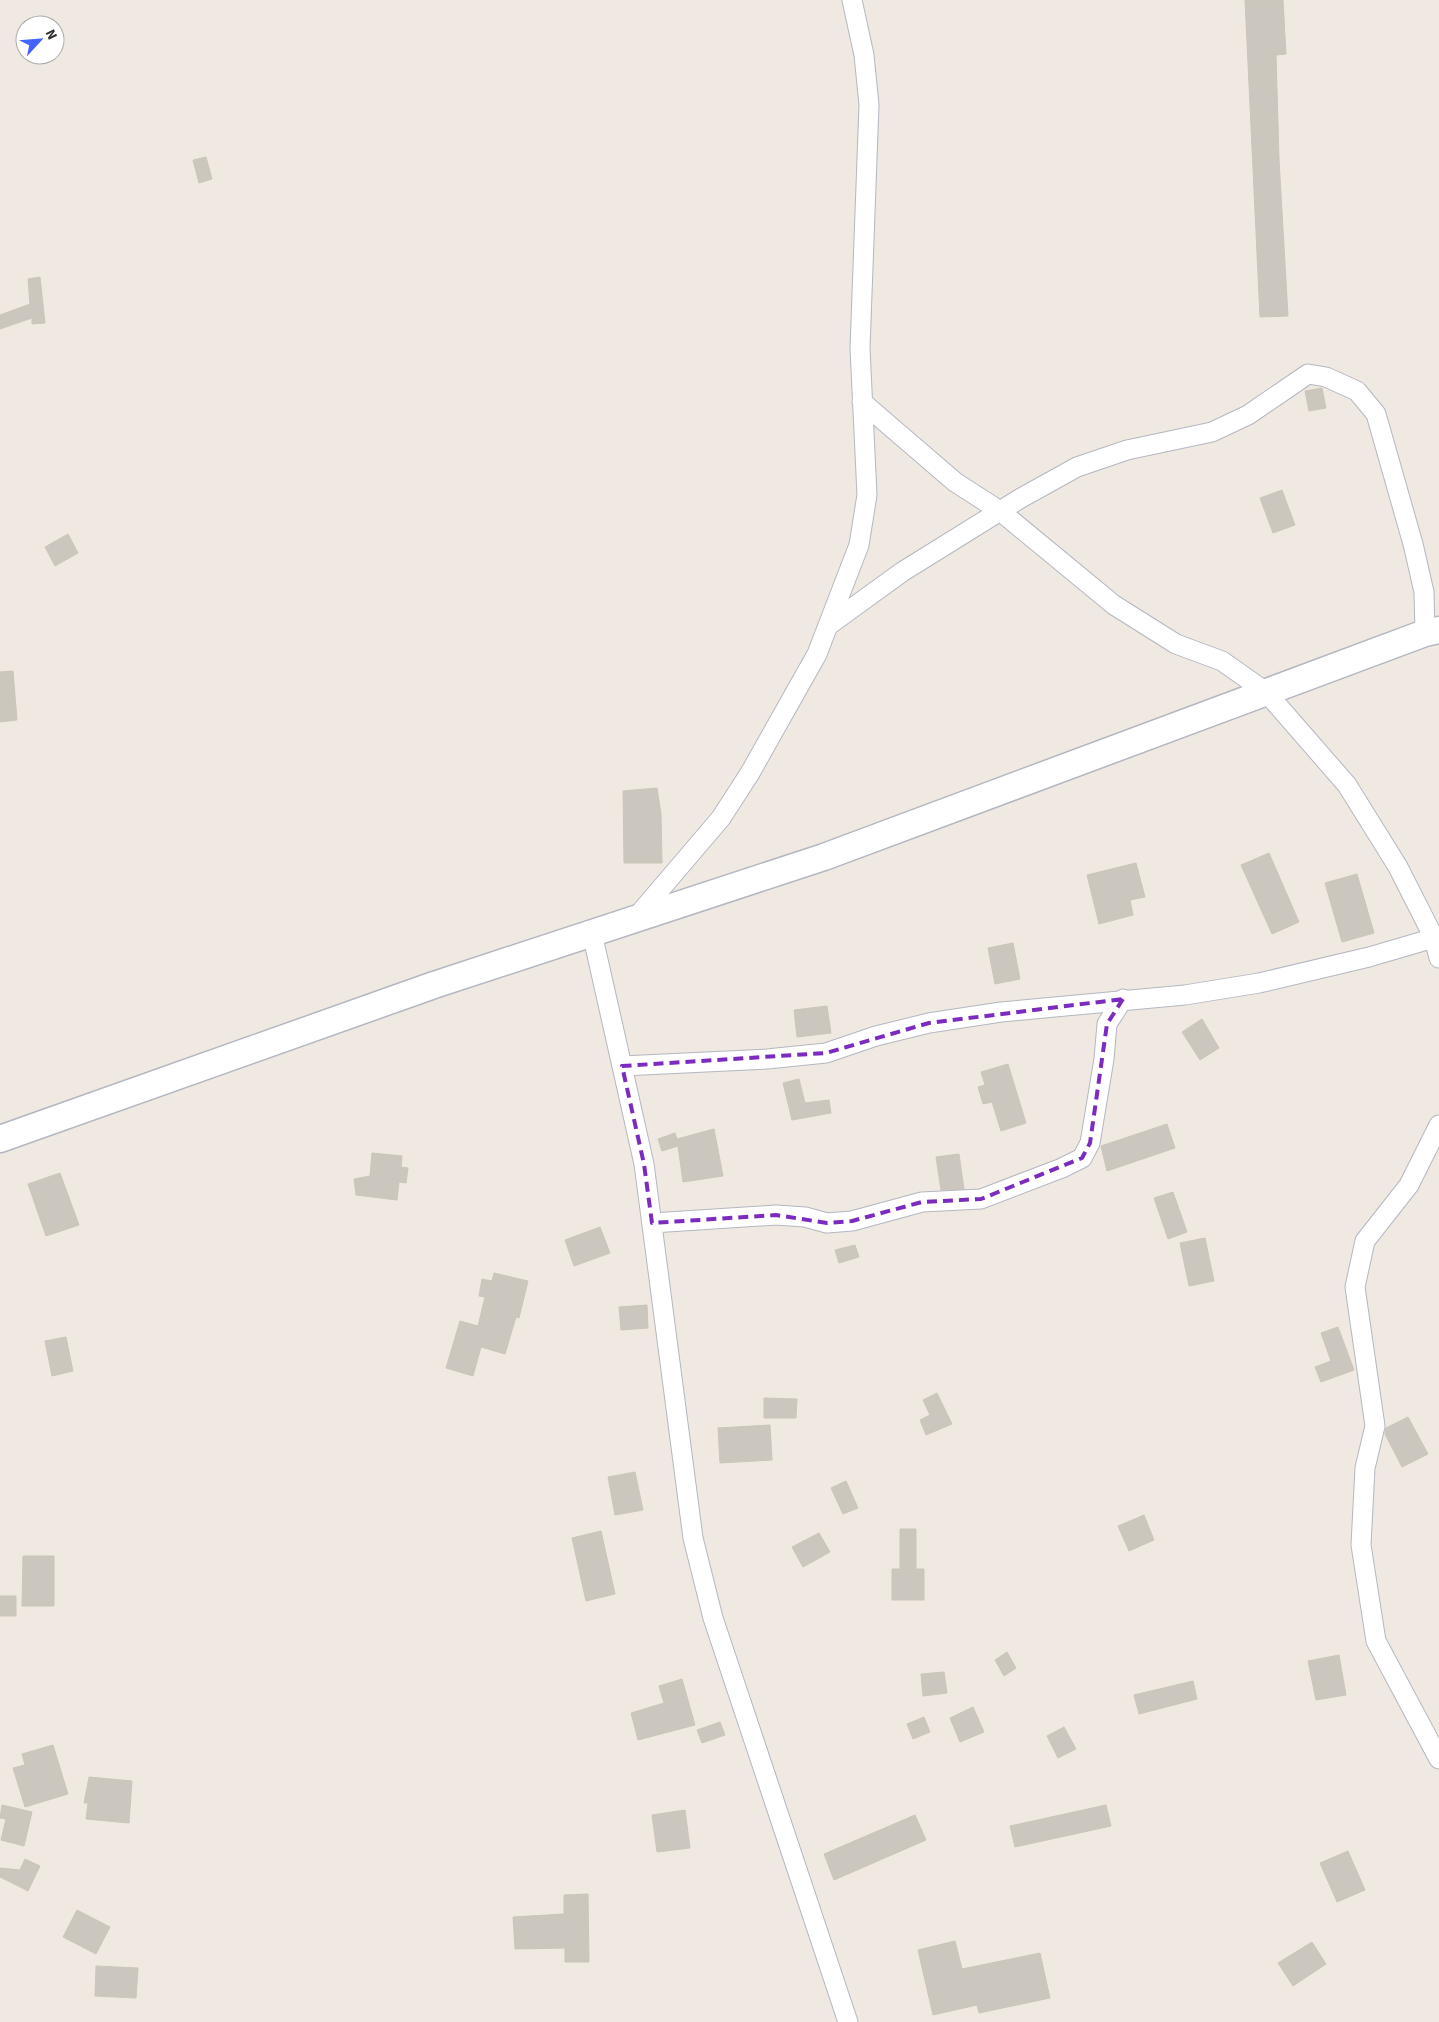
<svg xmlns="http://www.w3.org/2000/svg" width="1439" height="2022" font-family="'Source Sans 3',sans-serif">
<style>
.building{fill:#cbc7bf;stroke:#cbc5ba}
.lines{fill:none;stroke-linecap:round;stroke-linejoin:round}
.minor-casing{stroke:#b4b7c1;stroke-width:21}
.secondary-casing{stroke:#b4b7c1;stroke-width:29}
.minor{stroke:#fff;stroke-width:19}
.secondary{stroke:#fff;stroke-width:26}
.marked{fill:none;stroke:#7b2cbf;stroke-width:4;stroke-dasharray:10 6;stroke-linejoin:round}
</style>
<rect width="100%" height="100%" fill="#efe9e1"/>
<path class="building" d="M1245,0H1283L1286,54L1276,55L1279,159L1288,316L1260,317Z
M206,157L212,179L199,183L193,160Z
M40,277L45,323L32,324V318L0,329V315L30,304L28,279Z
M1322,388L1326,408L1309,411L1305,391Z
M1282,490L1295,525L1273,533L1260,498Z
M68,534L78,553L55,566L45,547Z
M13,671L17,720L0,722V672Z
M657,788L661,814L662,863H624L623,791Z
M1269,853L1299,922L1272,934L1241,865Z
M1136,863L1145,897L1130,900L1133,915L1099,924L1087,875Z
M1357,874L1374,933L1342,942L1325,883Z
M1013,943L1020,979L995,984L988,948Z
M827,1006L831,1033L797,1037L794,1010Z
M1202,1019L1219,1048L1200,1060L1182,1032Z
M1008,1064L1026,1123L1001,1131L992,1102L983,1104L978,1087L985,1085L981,1072Z
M799,1079L805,1103L829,1100L831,1113L792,1120L783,1083Z
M1167,1124L1175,1148L1107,1171L1101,1146Z
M714,1129L723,1176L683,1182L678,1146L662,1151L658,1139L675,1133L677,1139Z
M372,1153L402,1156L401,1167L408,1168L406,1183L399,1182L397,1200L356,1195L354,1179L370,1176Z
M959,1154L964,1189L941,1190L936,1157Z
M60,1173L79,1225L46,1236L28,1184Z
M1173,1192L1187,1232L1168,1239L1154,1198Z
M600,1227L610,1253L574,1266L565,1240Z
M1205,1238L1214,1281L1189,1286L1180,1243Z
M855,1245L859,1257L839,1263L835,1250Z
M494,1273L528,1281L519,1318L516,1317L505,1354L481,1347L473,1376L446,1368L460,1321L478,1326L485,1297L479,1296L482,1279L492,1281Z
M647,1305L648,1328L621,1330L619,1307Z
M1338,1327L1354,1370L1321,1382L1315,1367L1331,1361L1321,1333Z
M66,1337L73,1371L52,1376L45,1341Z
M937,1393L952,1424L926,1435L920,1420L930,1415L923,1400Z
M764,1398L797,1399L796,1418H764Z
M1408,1417L1428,1454L1402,1467L1385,1434L1386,1428Z
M770,1425L772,1460L720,1463L718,1428Z
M635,1472L643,1510L615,1515L608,1477Z
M846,1481L858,1508L843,1514L831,1488Z
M1144,1515L1154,1540L1129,1551L1118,1526Z
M900,1529H916V1569H924V1600H892V1569H900Z
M601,1531L615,1594L586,1601L572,1538Z
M819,1533L830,1552L803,1567L792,1547Z
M23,1556H54V1606H22Z
M0,1596H16V1616H0Z
M1007,1652L1016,1668L1004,1676L995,1660Z
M1339,1655L1346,1695L1316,1700L1308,1661Z
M944,1672L947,1693L923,1696L921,1674Z
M682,1679L695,1725L638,1740L631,1713L664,1703L659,1686Z
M1193,1681L1197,1699L1139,1714L1134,1695Z
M973,1707L984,1732L960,1742L950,1718Z
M924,1717L930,1732L913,1739L907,1724Z
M720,1722L725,1735L702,1743L697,1730Z
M1064,1727L1076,1749L1058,1758L1047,1736Z
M53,1745L68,1794L25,1807L13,1768L25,1765L22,1754Z
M89,1777L132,1781L129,1823L86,1819L88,1803H84Z
M2,1805L32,1812L24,1846L1,1840L6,1819L0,1818Z
M1106,1805L1111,1826L1015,1847L1010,1826Z
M685,1810L690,1848L657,1852L652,1815Z
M915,1815L926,1840L834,1880L824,1854Z
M1348,1851L1365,1890L1337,1902L1320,1863Z
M25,1859L40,1866L28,1891L0,1877V1868L20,1870Z
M588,1894L589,1962H565V1948L515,1949L513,1917L564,1914V1895Z
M77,1910L110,1927L96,1954L63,1937Z
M955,1941L962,1969L1040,1953L1050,1998L979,2013L977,2005L933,2015L918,1950Z
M1312,1942L1326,1964L1293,1986L1278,1963Z
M96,1966L138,1968L136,1998L95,1996Z"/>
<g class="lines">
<defs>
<path id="minor" d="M862,402L955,482L1000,511L1114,605L1176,644L1222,661L1266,692L1347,785L1398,867L1434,938L1439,958
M829,625L902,572L1021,498L1077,467L1127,450L1212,432L1248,415L1308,374L1326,377L1357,391L1376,414L1413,544L1424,592L1425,633
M634,920L721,818L750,773L817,654L859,545L867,495L860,348L869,105L864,55L852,0
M592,933L644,1164L693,1538L713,1618L848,2022
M622,1066L767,1059L826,1053L876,1036L929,1023L1001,1012L1185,995L1259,983L1369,957L1434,938
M1439,1125L1409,1185L1365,1241L1355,1287L1375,1426L1365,1468L1361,1545L1376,1641L1439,1759
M652,1223L776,1215L805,1217L827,1223L852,1221L922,1202L981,1199L1062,1168L1082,1158L1090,1143L1104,1059L1107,1024L1123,999"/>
<path id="secondary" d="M0,1139L434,985L824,857L1425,633L1439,630"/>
</defs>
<use href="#minor" class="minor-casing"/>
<use href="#secondary" class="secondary-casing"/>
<use href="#minor" class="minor"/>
<use href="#secondary" class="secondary"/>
</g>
<path class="marked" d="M1123,999L1107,1024L1090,1143L1082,1158L981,1199L922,1202L852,1221L827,1223L776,1215L652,1223L644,1164L622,1066L826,1053L929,1023Z"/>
<g transform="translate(40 40) rotate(64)"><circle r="24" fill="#ffffff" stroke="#ababab"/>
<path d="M0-4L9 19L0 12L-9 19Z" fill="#4264fb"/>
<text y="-8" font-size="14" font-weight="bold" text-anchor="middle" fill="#2e2e2e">N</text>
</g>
</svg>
